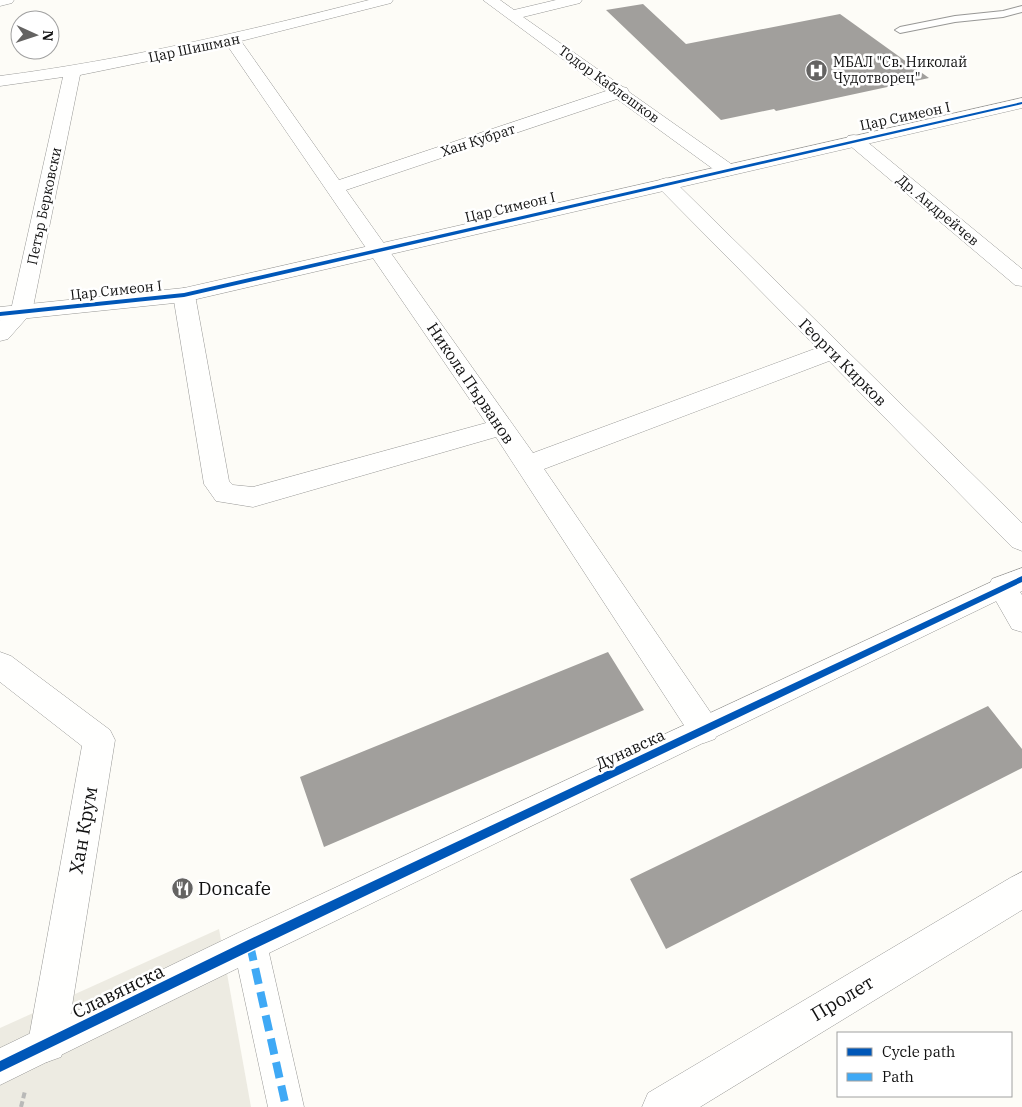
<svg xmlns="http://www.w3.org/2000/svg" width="1022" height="1107" font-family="'IBM Plex Serif',serif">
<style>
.plaza{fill:#edebe2}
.building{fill:#a19f9c}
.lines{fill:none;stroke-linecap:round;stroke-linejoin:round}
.service-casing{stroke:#979795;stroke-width:2}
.pedestrian-casing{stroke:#979795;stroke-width:1}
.minor-casing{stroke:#979795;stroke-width:1}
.tertiary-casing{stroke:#979795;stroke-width:1}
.path{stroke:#b9b9b8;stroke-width:4;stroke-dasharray:6 3;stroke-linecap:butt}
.service{fill:#fffffe;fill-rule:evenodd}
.pedestrian{fill:#fffffe;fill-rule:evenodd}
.minor{fill:#fffffe;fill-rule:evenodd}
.tertiary{fill:#fffffe;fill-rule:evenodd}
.quiet{stroke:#3fa9f5;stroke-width:8;stroke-dasharray:16 8;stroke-linecap:butt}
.cycleway-casing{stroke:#fff;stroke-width:3}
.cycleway{fill:#0057b8;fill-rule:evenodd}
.labels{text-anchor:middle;stroke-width:5;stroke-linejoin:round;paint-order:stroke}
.far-street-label{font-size:14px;fill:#111;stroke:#fff}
.far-poi-label{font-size:14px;fill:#111;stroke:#fff;text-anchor:start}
.street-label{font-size:16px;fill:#111;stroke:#fff}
.near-street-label{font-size:19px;fill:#111;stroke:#fff}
.near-poi-label{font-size:19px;fill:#111;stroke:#fff;text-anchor:start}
</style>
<rect width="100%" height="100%" fill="#fdfcf7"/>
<path class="plaza" d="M219,929L251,1107H0V1028Z"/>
<path class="building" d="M643,4L686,44L840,14L929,78L776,111L774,109L721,120L606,10Z
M608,652L644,710L324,847L300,777Z
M988,706L1022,749V768L666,949L630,879Z"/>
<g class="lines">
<defs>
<path id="service" d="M1022,6V12L1003,17L955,22L900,33L895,30L900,27L955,16L1003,11Z"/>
<path id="pedestrian" d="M1002,577L1011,580L1015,587L1011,594L269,953L304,1107H268L238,968L0,1085V1048L238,933Z"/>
<path id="minor" d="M0,0H14L12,3L0,6Z
M369,0H393L391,3L241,41L339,180L606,91L483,0H500L514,10L556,0H582L580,3L523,17L623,87L627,88L629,92L734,166L736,170L734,174L727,176L720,174L617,99L346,190L533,453L817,348L659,188L657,184L659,180L666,178L673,180L1022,523V551L1012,547L829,361L544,469L715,719L720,729L715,739L704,743L693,739L496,437L253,507L216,501L204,484L173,295L176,290L184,288L192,290L195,295L229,481L233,485L253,487L486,423L227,45L80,75L32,312L8,339L0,341V321L11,310L63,77L0,86V76C125,60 247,31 369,0Z
M854,135L860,136L1022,269V286L1015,285L848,144L845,140L848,136Z
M1022,568V591L1020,592L1022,595V632L1012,629L988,587L992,579Z
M0,652L11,656L110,730L115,740L66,1043L61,1057L47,1062L33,1057L28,1043L82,746L0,682Z
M1022,872V910L700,1107H642L648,1093L1010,878Z"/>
<path id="tertiary" d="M1022,98V108L184,302L0,321V307L184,288Z"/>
</defs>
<use href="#service" class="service-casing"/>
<use href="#pedestrian" class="pedestrian-casing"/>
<use href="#minor" class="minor-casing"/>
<use href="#tertiary" class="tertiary-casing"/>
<path class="path" d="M21,1107L25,1091"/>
<use href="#service" class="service"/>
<use href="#pedestrian" class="pedestrian"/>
<use href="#minor" class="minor"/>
<use href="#tertiary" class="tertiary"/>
<path class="quiet" d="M250,945L286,1107"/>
<defs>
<path id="cycleway" d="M1022,102V104L184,297L0,316V312L184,293Z
M1022,576V582L254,949L0,1072V1061L246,941Z"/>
</defs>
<use href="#cycleway" class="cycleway-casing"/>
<use href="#cycleway" class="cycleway"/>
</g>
<defs>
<symbol id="hospital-disc" viewBox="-11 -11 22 22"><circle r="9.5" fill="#646362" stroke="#fff"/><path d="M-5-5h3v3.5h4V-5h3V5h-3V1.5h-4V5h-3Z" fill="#fff"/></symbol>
<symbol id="restaurant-disc" viewBox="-11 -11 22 22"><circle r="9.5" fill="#646362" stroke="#fff"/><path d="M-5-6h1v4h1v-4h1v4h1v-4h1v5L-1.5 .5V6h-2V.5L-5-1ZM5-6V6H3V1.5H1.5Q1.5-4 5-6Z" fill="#fff"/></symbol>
</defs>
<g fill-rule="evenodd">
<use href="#hospital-disc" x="804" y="58" width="25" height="25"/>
<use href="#restaurant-disc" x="170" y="876" width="25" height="25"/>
</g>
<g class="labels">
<g class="far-street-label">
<text transform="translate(194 48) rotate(-12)" y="5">Цар Шишман</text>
<text transform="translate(609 84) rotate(36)" y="5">Тодор Каблешков</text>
<text transform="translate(905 116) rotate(-12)" y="5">Цар Симеон I</text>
<text transform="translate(478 140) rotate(-18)" y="5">Хан Кубрат</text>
<text transform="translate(44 206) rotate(-78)" y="5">Петър Берковски</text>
<text transform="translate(510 207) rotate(-13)" y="5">Цар Симеон I</text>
<text transform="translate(938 210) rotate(40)" y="5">Др. Андрейчев</text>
<text transform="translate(116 290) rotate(-6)" y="5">Цар Симеон I</text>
</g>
<g class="far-poi-label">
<text x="833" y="67">МБАЛ "Св. Николай<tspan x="833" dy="16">Чудотворец"</tspan></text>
</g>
<g class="street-label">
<text transform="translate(843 362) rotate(45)" y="6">Георги Кирков</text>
<text transform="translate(471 383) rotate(56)" y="6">Никола Първанов</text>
<text transform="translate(630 749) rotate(-25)" y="6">Дунавска</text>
</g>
<g class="near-street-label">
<text transform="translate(83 830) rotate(-80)" y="7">Хан Крум</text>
<text transform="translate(118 991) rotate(-26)" y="7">Славянска</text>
<text transform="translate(842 998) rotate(-31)" y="7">Пролет</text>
</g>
<g class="near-poi-label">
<text x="198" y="895">Doncafe</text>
</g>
</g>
<rect x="837" y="1032" width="175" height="65" fill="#ffffff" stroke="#a0a0a0"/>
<rect x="847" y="1048" width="25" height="8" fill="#0057b8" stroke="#a0a0a0"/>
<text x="882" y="1057" font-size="15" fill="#111111">Cycle path</text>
<rect x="847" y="1073" width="25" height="8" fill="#3fa9f5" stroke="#a0a0a0"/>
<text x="882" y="1082" font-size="15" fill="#111111">Path</text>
<g transform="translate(35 35) rotate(93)"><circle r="24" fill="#ffffff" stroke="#a0a0a0"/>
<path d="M0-4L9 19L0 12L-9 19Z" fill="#646362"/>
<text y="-8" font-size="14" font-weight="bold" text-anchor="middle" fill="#111111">N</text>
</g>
</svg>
